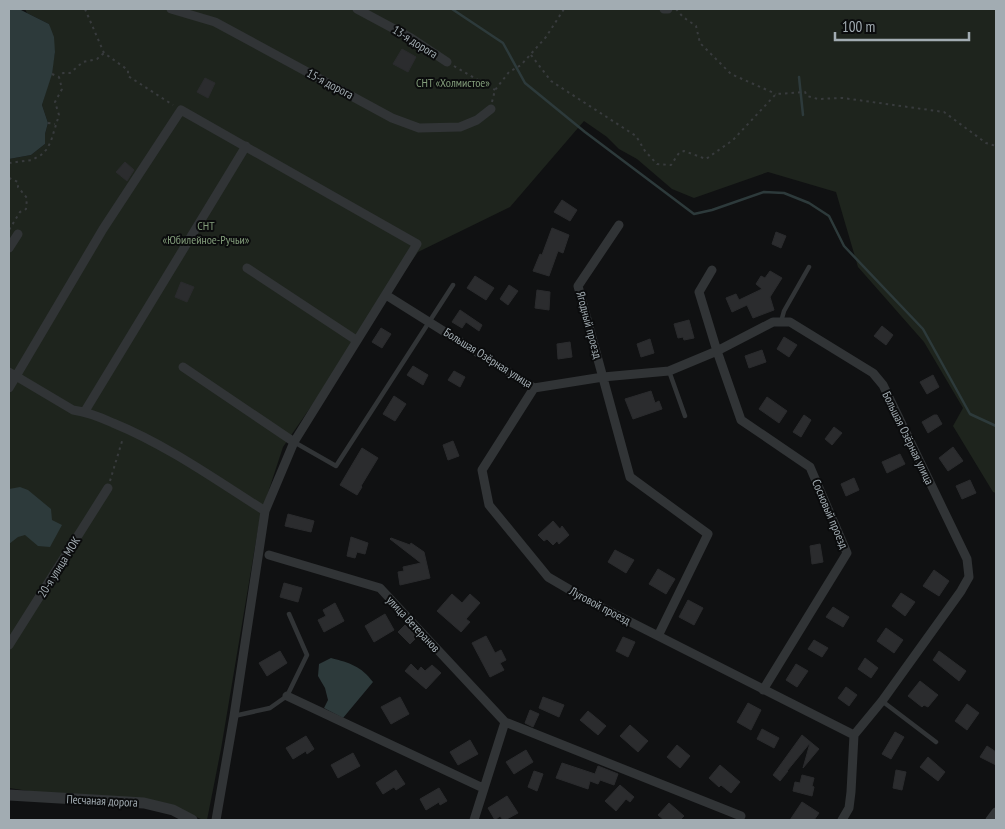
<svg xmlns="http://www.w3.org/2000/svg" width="1005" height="829" font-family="'PT Sans Narrow',sans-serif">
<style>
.green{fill:#1e241d}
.water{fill:#2d3a3b}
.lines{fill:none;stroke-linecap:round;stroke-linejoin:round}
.stream{stroke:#2d3a3b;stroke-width:2.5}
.building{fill:#2b2c2e;stroke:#2a2b2d}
.path{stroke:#383b3d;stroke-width:2;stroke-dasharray:2.5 4;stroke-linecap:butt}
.service{stroke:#313436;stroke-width:4.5}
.minor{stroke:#313436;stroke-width:9}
.tertiary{stroke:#313436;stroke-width:11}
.labels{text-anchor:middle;stroke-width:4;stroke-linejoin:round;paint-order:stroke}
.street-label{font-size:12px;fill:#a2acb2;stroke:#0b0c0d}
.park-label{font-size:12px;fill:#829c7a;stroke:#0b0c0d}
</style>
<rect width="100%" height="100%" fill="#101112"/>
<path class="green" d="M25,9H996V493L993,492L953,426L963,408L924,342L858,267L836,192L768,172L694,198L672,189L637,159L619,149L607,137L584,121L510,207L418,252L283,447L260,517L221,749L207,820H203L165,803L69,797L9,788V159L31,155L45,144V134L48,123L42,105L51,74L55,52L49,24L27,13Z"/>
<path class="water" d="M9,9H19L49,24L54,37L55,52L52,74L42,105L48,123L45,134V144L31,155L9,159Z
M20,487L28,490L51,509L52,520L62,525L50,547L38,546L25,535L18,537L9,544V489Z
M331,658C350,663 361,666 373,682L343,718L324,708L328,700L325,688L318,676L319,664Z"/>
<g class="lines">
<path class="stream" d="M452,9L503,43L525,83L585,132L694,214L712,210L764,192L784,193L809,203L829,216L844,246L923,329L970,414L996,426
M799,77L803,115"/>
</g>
<path class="building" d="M402,49L416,57L408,72L393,64Z
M205,78L215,83L208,98L197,92Z
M125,162L134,170L127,181L116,172Z
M562,200L577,210L570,221L554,212Z
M552,228L569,235L563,253L558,251L549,276L533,271L540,254L542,255Z
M776,232L786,236L781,248L772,244Z
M770,271L782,278L770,297L774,310L753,318L747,305L732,312L726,298L736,294L739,300L762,289L756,284L761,276L765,278Z
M475,276L494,288L486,300L467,288Z
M181,282L194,287L187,302L175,297Z
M509,285L518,291L508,305L500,299Z
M537,290L550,292L549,310L535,308Z
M460,310L482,325L479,331L466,322L462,328L452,322Z
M689,320L694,338L684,340L683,337L678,338L674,324Z
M882,326L893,335L886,345L874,336Z
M381,328L391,334L382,348L372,342Z
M784,337L797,345L789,357L777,349Z
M650,339L654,353L641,357L637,344Z
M570,342L572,357L558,359L557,344Z
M762,350L766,362L749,368L745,356Z
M413,366L428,375L423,385L407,375Z
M454,371L465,377L460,387L448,380Z
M933,375L939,387L927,394L920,382Z
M651,391L655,403L659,401L662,409L633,419L625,399Z
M394,396L406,404L395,421L383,414Z
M767,397L787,411L779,423L759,409Z
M804,415L811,420L801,437L793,432Z
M934,415H937L942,424L928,433L922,422Z
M834,427L842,433L832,445L825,439Z
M453,441L459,456L448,460L443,445Z
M953,447L963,461L948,471L939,458Z
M362,448L378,458L361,486L362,487L357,495L340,485Z
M900,454L905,464L887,473L882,462Z
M854,478L859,490L846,496L841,484Z
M970,480L976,493L962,499L956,486Z
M288,514L314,521L311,532L285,526Z
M553,521L560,529L562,526L569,535L559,544L557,541L553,545L547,539L544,541L538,535Z
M351,537L368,543L365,554L357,552L355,558L347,556Z
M391,538L410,545L411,543L424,552L430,578L400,585L398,572L404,571L403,567L421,563L390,539Z
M820,544L823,562L812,564L810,546Z
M615,550L634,560L626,573L608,562Z
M658,569L675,579L666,594L649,584Z
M934,570L949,581L939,596L923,586Z
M284,583L302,588L298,602L280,597Z
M901,593L915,602L905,616L892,606Z
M452,594L462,603L470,594L480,603L466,619L470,622L461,632L437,611Z
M688,600L703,608L694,625L679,617Z
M335,603L344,621L324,632L318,620L326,616L323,610Z
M833,607L849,617L843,627L826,617Z
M385,614L394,630L374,642L365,626Z
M405,625L417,637L410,644L398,632Z
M886,628L903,640L894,653L877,641Z
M486,636L495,653L501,650L506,660L500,663L504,670L490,677L472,643Z
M623,637L635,642L628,657L616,651Z
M814,640L828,648L822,657L808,649Z
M280,651L287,663L267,676L259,663Z
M939,651L966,671L959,681L933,660Z
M865,658L878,668L871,678L858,669Z
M411,664L418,671L421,667L425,671L432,665L441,673L426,689L405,671Z
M796,664L808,671L797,687L786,680Z
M920,681L938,695L928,707L924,705L922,707L908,696Z
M846,687L857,695L849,706L838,698Z
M400,697L409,714L391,724L381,707Z
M543,697L564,705L559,717L539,708Z
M748,703L761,710L751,730L737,722Z
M967,704L979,713L967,730L955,721Z
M530,710L539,714L533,727L525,723Z
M588,711L606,726L598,735L580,720Z
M630,725L648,741L638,752L620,736Z
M762,729L779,738L774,748L757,739Z
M895,732L904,737L891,759L882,754Z
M802,735L819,749L803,768L810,743L787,771H788L780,781L773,775Z
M306,736L314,749L307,754L306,751L293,759L286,748Z
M470,740L478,754L458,765L450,752Z
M677,745L690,756L680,768L667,757Z
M987,746L996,752V765L980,757Z
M526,750L533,762L514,774L506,762Z
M353,753L360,766L338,778L331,765Z
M928,757L945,772L938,781L920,767Z
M562,763L595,774L598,766L618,774L614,785L600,780L598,784L590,781L588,789L556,778Z
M720,765L740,782L731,793L721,785L719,787L709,778Z
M396,770L405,784L396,790L394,787L383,794L376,783Z
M896,770L906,772L902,790L893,788Z
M534,771L543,774L537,791L528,787Z
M802,775L814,778L812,786L814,787L812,796L793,791L795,782L800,783Z
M620,785L634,797L630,802L626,799L616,811L605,801Z
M439,788L447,801L440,805L439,802L426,810L420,799Z
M507,796L518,813L505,820H503L500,816L495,820L488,808Z
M802,802L819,813L814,820H790Z
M669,803L684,816L680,820H664L658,815Z"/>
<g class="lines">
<path class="path" d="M85,9L104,53L128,70V76L173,105
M676,9L683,17L696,26L700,43L731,74L776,94
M531,55L551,81L636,136L645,151L657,164L671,165L679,153L684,151L706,159L733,140L776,94L805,92L807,96L818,99L843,98L944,112L986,143L996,146
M454,66L495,90
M52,74L59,77
M492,102L495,90L509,72L521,65L546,37L564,9
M48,123L55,124
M9,163L32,160L41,155L47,149L51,141L59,115L55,102L62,89L59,77L63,73H70L83,62L97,59L104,53
M9,178L18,182V187L27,198L26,209L20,212L9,230
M110,481L123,438"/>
<path class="service" d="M781,322L784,311L809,267
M669,371L685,416
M294,442L336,466L453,285
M882,701L936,742
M234,716L270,708L287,696L307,655L289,614"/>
<path class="minor" d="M171,9L215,22L392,118L419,128L460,127L477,120L491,109
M357,9L411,38L447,62
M664,9H668
M619,225L578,286L630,477L708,534L658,636
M9,248L18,234
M247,268L356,340
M712,270L699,292L717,351L741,420L810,467L847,553L763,690
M386,295L534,388L603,377L669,371L717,351L773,322H790L873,373L883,385L967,559L969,577L961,591L882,701L854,735L851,792L849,808L842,820
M183,367L294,442
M9,372L73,410C87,412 100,417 113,423C167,445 216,480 265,511L234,716L216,820
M9,388L103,229L181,110L417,244L294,442L265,511
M534,388L482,470L489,505L548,577L589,601L854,735
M85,411L246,146
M269,555L380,588L505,722L474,820
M9,645L108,488
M287,696L483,788
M505,722L741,816
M990,820L996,812"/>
<path class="tertiary" d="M9,795L144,803L173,810L192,820"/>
</g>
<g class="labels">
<g class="street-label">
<text transform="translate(415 42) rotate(32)" y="4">13-я дорога</text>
<text transform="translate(330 84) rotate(28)" y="4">15-я дорога</text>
<text transform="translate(589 325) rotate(75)" y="4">Ягодный проезд</text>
<text transform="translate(488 358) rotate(32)" y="4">Большая Озёрная улица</text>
<text transform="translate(908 438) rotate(64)" y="4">Большая Озёрная улица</text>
<text transform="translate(830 514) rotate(67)" y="4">Сосновый проезд</text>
<text transform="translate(59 567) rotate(-58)" y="4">20-я улица МОК</text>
<text transform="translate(600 606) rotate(28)" y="4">Луговой проезд</text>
<text transform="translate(413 624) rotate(47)" y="4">улица Ветеранов</text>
<text transform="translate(102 801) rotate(3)" y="4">Песчаная дорога</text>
</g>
<g class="park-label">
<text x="453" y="87">СНТ «Холмистое»</text>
<text x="206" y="230">СНТ<tspan x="206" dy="14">«Юбилейное-Ручьи»</tspan></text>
</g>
</g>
<rect width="1005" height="829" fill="none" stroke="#a2acb2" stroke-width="20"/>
<path d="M835 32v8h134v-8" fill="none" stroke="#a2acb2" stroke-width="2.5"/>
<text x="842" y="32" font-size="15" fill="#a2acb2" stroke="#0b0c0d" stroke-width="4" paint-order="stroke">100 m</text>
</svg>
